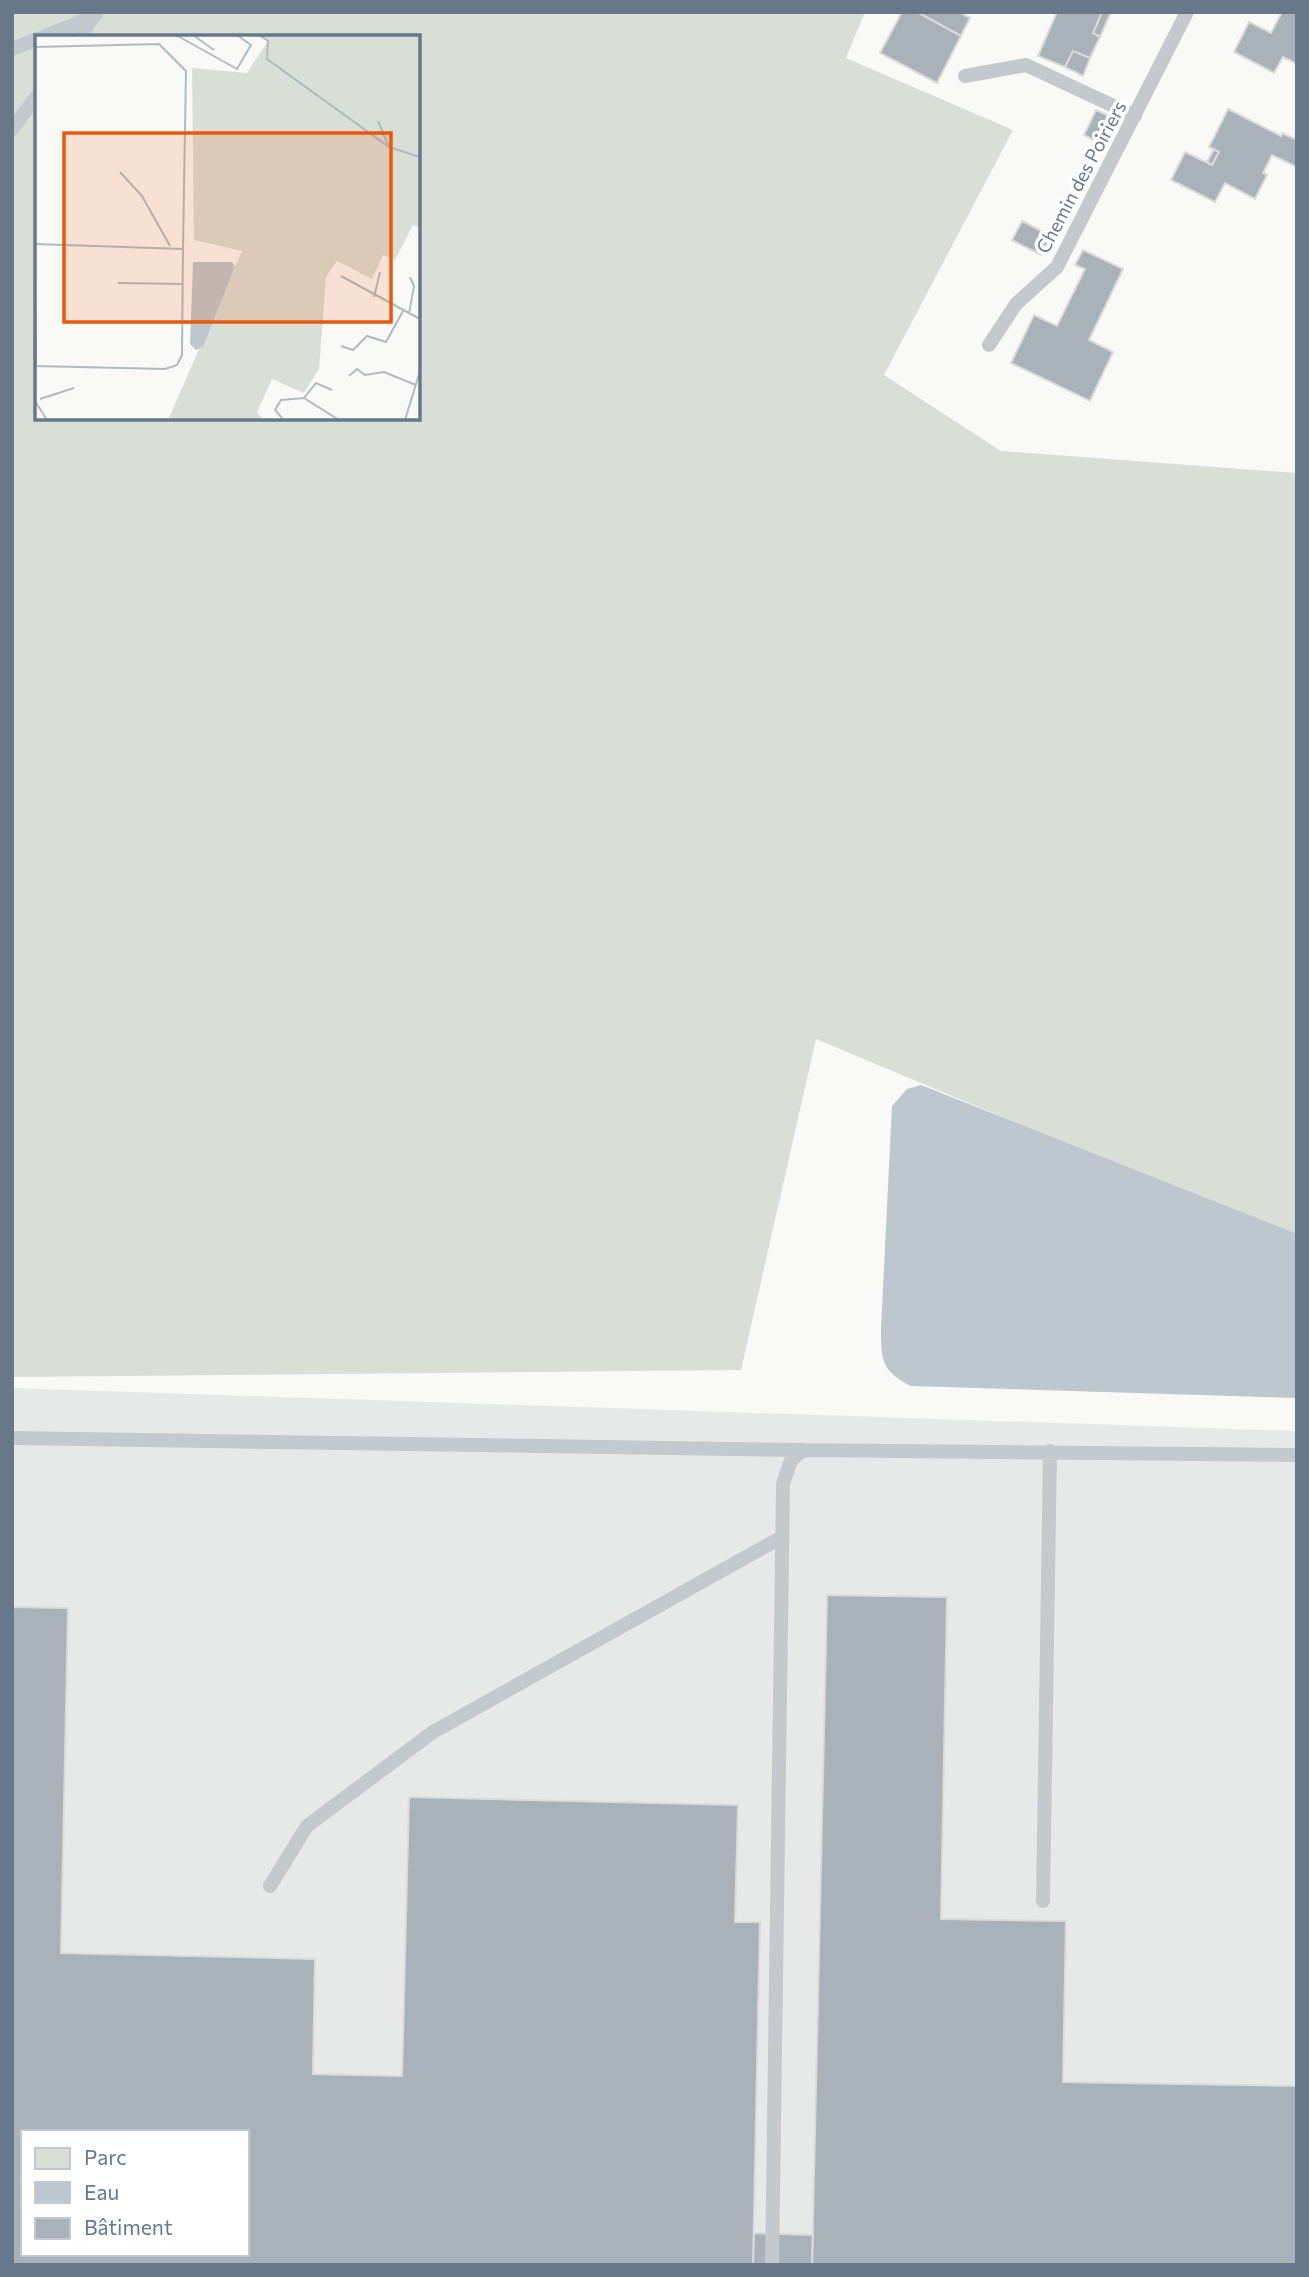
<svg xmlns="http://www.w3.org/2000/svg" width="1309" height="2277" font-family="Commissioner,sans-serif">
<style>
.built{fill:#e7e9e8;fill-rule:evenodd}
.green{fill:#d9dfd6;fill-rule:evenodd}
.water{fill:#bdc7cd}
.building{fill:#a9b2b9;stroke:#dbdcd9;stroke-width:2;fill-rule:evenodd}
.lines{fill:none;stroke-linecap:round;stroke-linejoin:round}
.service{stroke:#c4c9cd;stroke-width:14}
.labels{text-anchor:middle;stroke-width:7;stroke-linejoin:round;paint-order:stroke}
.street-label{font-size:19px;fill:#67788a;stroke:#fff}
.inset-road{fill:none;stroke:#b2bac1;stroke-width:2}
.view{fill:#e8590c;fill-opacity:0.15;stroke:#e8590c;stroke-width:3.5}
.inset-edge{fill:none;stroke:#67788a;stroke-width:3.5}
</style>
<rect width="100%" height="100%" fill="#f9faf7"/>
<path class="built" d="M12,1388L1297,1431V2265H12ZM23,2132H247V2254H23Z"/>
<path class="green" d="M12,12H865L846,58L1013,130L884,375L1001,451L1297,473V1241L816,1039L741,1370L12,1377ZM37,37H418V418H37Z"/>
<path class="water" d="M921,1085L1297,1234V1398L911,1386C881,1371 881,1360 881,1328L892,1106L907,1089Z"/>
<path class="building" d="M902,12H917L961,36L937,83L880,53Z
M917,12H959L970,18L961,36Z
M1057,12H1102L1093,33L1100,37L1090,58L1073,51L1065,67L1038,56Z
M1102,12H1111L1100,37L1093,33Z
M1282,12H1297V64L1283,57L1274,73L1234,52L1249,22L1271,33Z
M1073,51L1090,58L1083,76L1065,67Z
M1228,109L1281,136L1282,133L1297,140V167L1272,155L1263,173L1267,175L1255,199L1225,183L1215,202L1171,180L1185,152L1212,165L1219,152L1209,147Z
M1096,110L1120,121L1107,147L1084,135Z
M1214,149L1219,152L1212,165L1207,162Z
M1022,221L1051,236L1041,255L1012,240Z
M1083,250L1123,269L1089,340L1113,352L1090,401L1011,363L1034,315L1057,326L1085,269L1075,265Z
M827,1595L947,1597L941,1919L1066,1921L1063,2082L1297,2086V2265H812Z
M12,1607L68,1608L61,1953L315,1959L313,2074L402,2076L409,1797L738,1805L735,1922H760L753,2265H12ZM23,2132H247V2254H23Z
M754,2233L813,2235L812,2265H753Z"/>
<g class="lines">
<path class="service" d="M43,37L95,16
M79,37L95,15
M12,49L37,39
M965,76L1026,65L1135,116
M12,129L37,96
M989,345L1016,304L1057,267L1187,12
M12,1438L803,1450
M270,1886L307,1826L433,1732L782,1537
M1043,1901L1050,1451
M772,2265L783,1484L791,1460L803,1450L1297,1455"/>
</g>
<g class="labels">
<g class="street-label">
<text transform="translate(1081 177) rotate(-62)" y="7">Chemin des Poiriers</text>
</g>
</g>
<g transform="translate(35 35)">
<rect width="385" height="385" fill="#f9faf7"/>
<path d="M223,0H385V193L378,190L360,225L348,220L337,244L302,226L291,242L284,334L269,358L237,344L222,377L228,385H133L207,216L159,205L157,33L212,38L233,6Z" fill="#d9dfd6"/>
<path d="M158,227H197L200,231L168,312L161,315L155,309Z" fill="#bdc7cd"/>
<path class="inset-road" d="M141,0L202,34L216,10L202,0M158,0L179,15M224,0L233,6L232,24L354,112L385,122M0,12L124,9L151,36L148,213M343,86L354,112M85,137L107,161L135,211M0,209L148,214L147,320L142,330L130,334L0,331M306,241L385,284M0,247L1,331M83,248L148,249M339,262L345,237M374,279L379,251L375,242M306,311L318,315L332,301L351,307L368,276M314,341L322,334L330,340L349,337L381,350M297,355L281,348L269,363L304,385M5,364L39,353M0,366L12,385M247,383L240,375L246,365L269,363M370,385L385,336"/>
<path class="view" d="M29,98H356V287H29Z"/>
<rect width="385" height="385" class="inset-edge"/>
</g>
<rect width="1309" height="2277" fill="none" stroke="#67788a" stroke-width="28"/>
<rect x="21" y="2130" width="228" height="126" fill="#ffffff" stroke="#c2c9d0" stroke-width="2"/>
<rect x="35" y="2148" width="35" height="21" fill="#d9dfd6" stroke="#c2c9d0" stroke-width="2"/>
<text x="84" y="2165" font-size="21" fill="#67788a">Parc</text>
<rect x="35" y="2182" width="35" height="21" fill="#bdc7cd" stroke="#c2c9d0" stroke-width="2"/>
<text x="84" y="2200" font-size="21" fill="#67788a">Eau</text>
<rect x="35" y="2218" width="35" height="21" fill="#a9b2b9" stroke="#c2c9d0" stroke-width="2"/>
<text x="84" y="2235" font-size="21" fill="#67788a">Bâtiment</text>
</svg>
